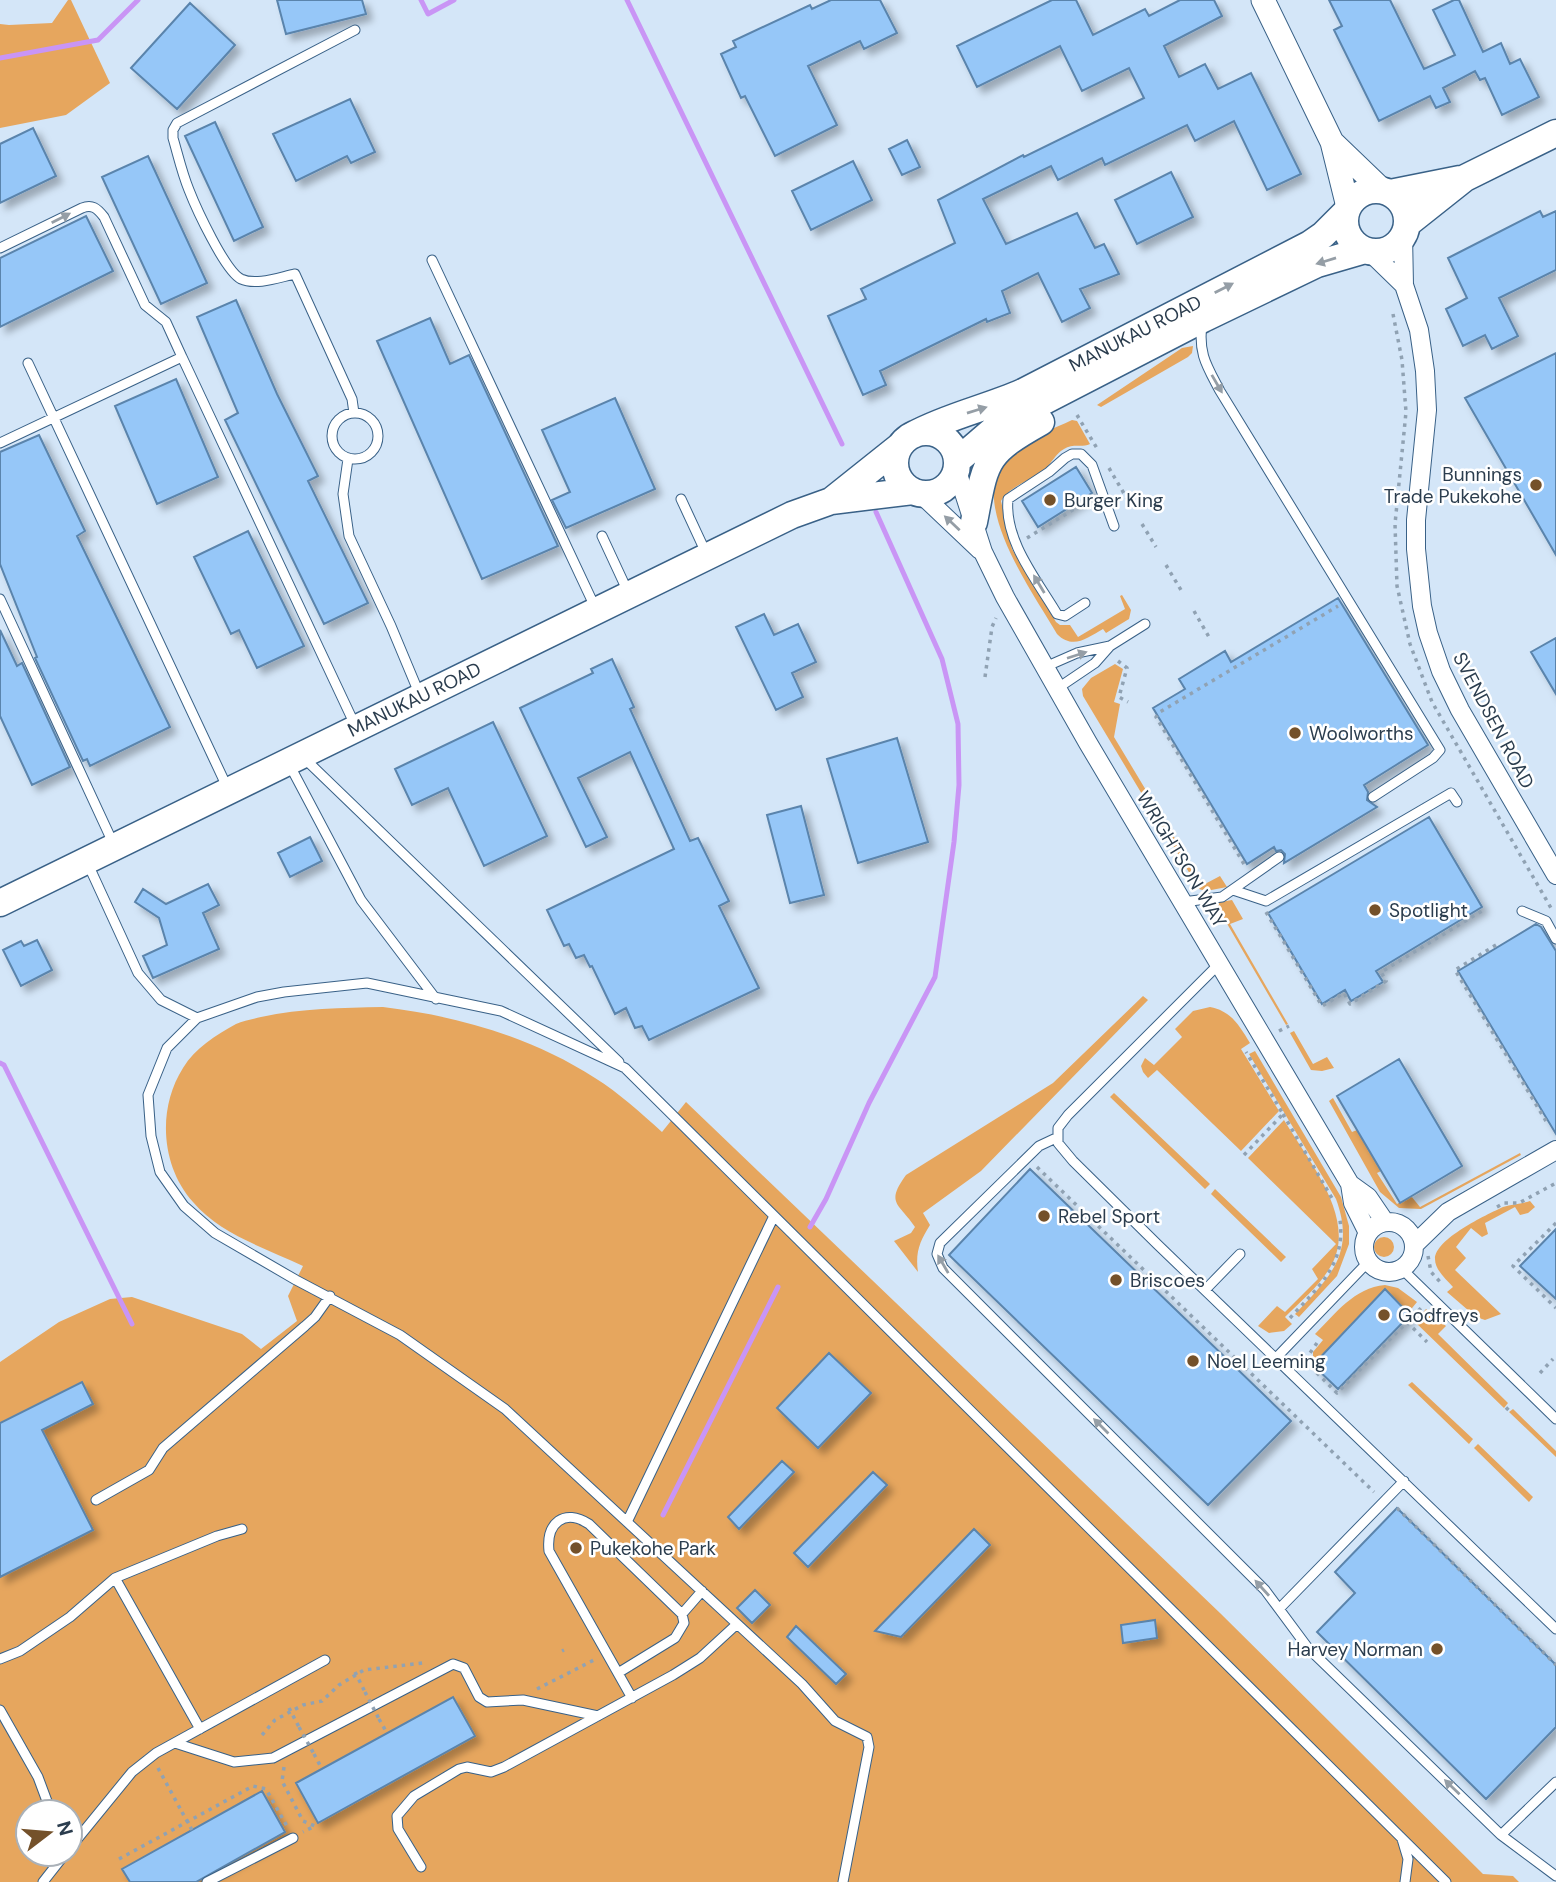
<svg xmlns="http://www.w3.org/2000/svg" width="1556" height="1882" font-family="'DM Sans',sans-serif">
<style>
.green{fill:#e6a65e;fill-rule:evenodd}
.lines{fill:none;stroke-linecap:round;stroke-linejoin:round}
.stream{stroke:#c995f5;stroke-width:5}
.building{fill:#96c7f8;stroke:#5a84ac;stroke-width:2;filter:url(#shadow)}
.service-casing{stroke:#396187;stroke-width:11}
.minor-casing{stroke:#396187;stroke-width:20}
.tertiary-casing{stroke:#396187;stroke-width:25}
.secondary-casing{stroke:#396187;stroke-width:29}
.path{stroke:#90a2b3;stroke-width:3.5;stroke-dasharray:3.5 5;stroke-linecap:butt}
.service{stroke:#fff;stroke-width:9}
.minor{stroke:#fff;stroke-width:18}
.tertiary{stroke:#fff;stroke-width:23}
.secondary{stroke:#fff;stroke-width:26}
.path-bridge{stroke:#90a2b3;stroke-width:3.5;stroke-dasharray:3.5 5;stroke-linecap:butt}
.oneway{fill:#959ea6}
.poi-dot{fill:#74512a;stroke:#fff;stroke-width:2.5}
.labels{text-anchor:middle;stroke-width:5;stroke-linejoin:round;paint-order:stroke}
.street-label{font-size:19px;fill:#2b3d4e;stroke:#fff}
.poi-label{font-size:19px;fill:#2b3d4e;stroke:#fff;text-anchor:start}
</style>
<defs>
<filter id="shadow"><feDropShadow dx="6" dy="6" stdDeviation="3.5" flood-color="#0004"/></filter>
</defs>
<rect width="100%" height="100%" fill="#d4e6f8"/>
<path class="green" d="M68,0H71L110,83L66,115L0,128V24L9,25L52,23Z
M1193,346L1192,353L1188,357L1101,407L1097,405L1182,348Z
M1072,420L1077,421L1090,444C1082,448 1073,443 1064,449C1055,454 1052,463 1045,469C1031,481 1011,485 1001,501L1012,549L1056,622L1060,625H1070L1078,637L1125,609L1120,596L1122,595L1131,610L1129,619L1106,633L1103,629C1087,638 1073,650 1057,634C1034,594 970,507 1003,462C1019,441 1049,431 1072,420Z
M1115,664L1123,669L1114,702L1120,704L1114,737L1203,885L1220,876L1227,887L1206,891L1199,889L1083,696L1082,689L1091,678Z
M1232,900L1243,919L1230,924L1288,1024L1286,1025L1215,903Z
M1143,996L1148,1000L981,1171L923,1213L930,1225C920,1241 915,1252 918,1272L894,1241L911,1233L915,1227C899,1203 885,1204 906,1175L1053,1083Z
M383,1007C458,1016 531,1037 595,1078C619,1093 641,1113 662,1132L686,1102L1220,1613L1483,1874L1513,1876L1519,1882H0V1362L59,1322L110,1299L132,1297L242,1334L261,1349L297,1321L288,1296L303,1266C265,1248 220,1234 193,1202C161,1166 157,1109 183,1068C195,1048 216,1035 236,1024C243,1021 253,1019 261,1017C302,1008 342,1008 383,1007ZM28,1812H70V1854H28Z
M1210,1007C1231,1011 1239,1025 1250,1043L1241,1049L1279,1111L1241,1151L1157,1070L1148,1078L1143,1072L1141,1066L1145,1058L1154,1065L1182,1037L1175,1029L1193,1011Z
M1294,1031L1313,1064L1327,1057L1334,1068L1322,1071L1311,1070L1290,1033Z
M1255,1051L1341,1197L1349,1226V1244L1337,1276L1299,1317L1295,1314C1330,1277 1356,1253 1336,1199L1249,1054Z
M1114,1093L1210,1184L1205,1189L1110,1097Z
M1333,1098L1352,1132L1357,1130L1381,1171L1377,1173L1397,1204L1411,1196L1420,1207L1520,1153L1521,1155L1421,1209L1399,1208L1380,1192L1329,1101Z
M1284,1120C1307,1159 1357,1217 1332,1264C1321,1285 1302,1300 1285,1317L1292,1324L1284,1331L1269,1333L1258,1326L1277,1306L1285,1312L1318,1279L1312,1269L1336,1244L1248,1158Z
M1215,1189L1286,1257L1281,1262L1211,1194Z
M1530,1201L1535,1207L1528,1213L1520,1215L1515,1207L1485,1223L1488,1234L1482,1237L1471,1228L1456,1247L1466,1258L1455,1270L1501,1314L1485,1320L1476,1317L1447,1292L1453,1287C1446,1279 1435,1270 1435,1259C1435,1239 1486,1215 1503,1207C1512,1204 1521,1204 1530,1201Z
M1374 1247a10 10 0 1 1 20 0a10 10 0 1 1-20 0Z
M1385,1285L1398,1288L1417,1302L1408,1313L1385,1289L1313,1365V1352L1323,1340L1315,1334C1336,1313 1354,1288 1385,1285Z
M1426,1309L1446,1326L1438,1334L1508,1403L1504,1408L1415,1322Z
M1412,1382L1473,1439L1469,1444L1408,1385Z
M1513,1409L1556,1451V1457L1509,1412Z
M1478,1444L1533,1497L1529,1502L1474,1448Z"/>
<g class="lines">
<path class="stream" d="M421,0L428,14L454,0
M627,0L842,444
M0,58L98,40L138,0
M0,1063L4,1065L132,1324
M810,1227L826,1199L869,1103L935,977L954,842L959,785L958,724L942,659L876,512
M663,1515L778,1287"/>
</g>
<path class="building" d="M277,0H362L366,14L286,34Z
M831,0H880L897,33L864,49L860,41L808,66L837,125L775,156L745,96L741,98L721,54L736,47L733,41L810,5L812,9Z
M1052,0H1076L1093,35L1145,9L1149,16L1180,0H1214L1222,16L1164,46L1179,77L1205,64L1218,89L1251,73L1301,174L1267,190L1234,121L1195,141L1187,125L1105,165L1102,158L1058,180L1051,166L983,199L1006,244L1077,213L1095,248L1104,244L1119,274L1080,289L1090,308L1062,322L1038,273L1002,291L1010,313L987,322L986,319L880,371L886,385L863,395L828,316L866,299L861,289L955,243L938,200L1023,155L1024,157L1144,98L1129,68L1082,91L1060,46L977,87L957,46Z
M1329,0H1390L1424,69L1455,55L1433,10L1454,0H1459L1483,52L1501,43L1510,64L1520,59L1539,97L1502,115L1485,78L1480,80L1475,71L1443,88L1450,102L1436,108L1430,96L1379,121L1334,30L1342,26Z
M190,3L235,45L177,109L131,68Z
M350,99L375,152L351,163L347,156L296,181L273,134Z
M215,122L263,227L234,241L185,136Z
M33,128L56,176L0,203V144Z
M907,140L920,167L902,175L889,149Z
M148,156L207,283L161,304L102,177Z
M853,161L872,200L811,230L792,191Z
M1171,172L1193,217L1137,244L1115,200Z
M1540,211L1543,217L1556,211V270L1499,298L1518,336L1492,349L1485,335L1463,346L1446,309L1467,298L1448,258Z
M86,216L113,271L0,327V258Z
M236,300L277,394L318,476L308,481L368,603L324,624L225,420L238,413L197,317Z
M430,318L450,364L469,355L558,546L482,579L377,341Z
M1556,353V555L1465,398Z
M176,379L218,477L157,504L115,406Z
M615,398L655,489L566,528L552,500L570,492L542,430Z
M39,435L85,531L77,536L170,727L90,766L87,759L83,761L35,658L37,657L0,564V452Z
M1076,467L1092,493L1038,527L1022,501Z
M248,531L304,646L257,668L239,630L231,634L194,557Z
M1338,598L1428,745L1364,785L1368,792L1367,800L1377,807L1284,863L1285,854L1281,850L1276,851L1274,847L1247,864L1153,708L1185,689L1179,679L1225,651L1231,662Z
M764,614L774,635L798,624L816,662L792,673L803,697L776,710L736,627Z
M0,630L17,666L22,663L70,767L32,785L0,716Z
M1556,638V694L1531,652Z
M612,659L634,707L630,709L690,841L698,838L729,901L719,906L759,988L649,1040L642,1026L635,1028L626,1008L615,1014L592,966L590,967L584,955L576,958L569,944L564,946L547,910L674,849L630,752L578,778L607,837L586,847L520,708L593,673L591,669Z
M493,722L547,836L484,866L448,788L412,805L395,769Z
M897,738L928,842L858,863L827,759Z
M801,806L824,895L790,903L767,815Z
M1429,817L1482,907L1376,971L1383,982L1351,1001L1345,990L1322,1004L1268,913Z
M310,837L322,861L290,877L278,853Z
M208,884L219,905L203,913L219,949L153,978L143,956L167,945L159,918L135,902L143,889L166,904Z
M1536,924L1541,927L1556,951V1134L1458,971Z
M37,940L52,970L21,986L3,950L21,941L24,946Z
M1399,1059L1462,1166L1400,1203L1337,1096Z
M1030,1169L1291,1421L1208,1505L949,1255Z
M1556,1229V1299L1520,1266Z
M1385,1289L1410,1315L1338,1389L1313,1365Z
M829,1353L871,1393L818,1448L777,1408Z
M82,1382L93,1404L42,1430L93,1530L0,1577V1423Z
M782,1461L794,1472L739,1529L728,1517Z
M873,1472L887,1485L808,1567L794,1553Z
M1397,1508L1556,1665V1727L1486,1799L1317,1632L1355,1593L1335,1572Z
M974,1529L990,1545L901,1637L875,1631Z
M755,1590L770,1605L752,1623L737,1608Z
M1155,1620L1157,1638L1123,1643L1121,1625Z
M796,1626L846,1674L836,1684L787,1637Z
M453,1697L475,1736L318,1823L296,1783Z
M262,1791L285,1832L196,1882H130L122,1869Z"/>
<g class="lines">
<defs>
<path id="service" d="M0,248L82,208C92,204 97,208 104,217L145,305L166,322L182,357
M432,260L595,607
M1202,324C1198,354 1207,366 1220,391L1440,750L1433,758L1373,797
M28,363L228,789
M332 436a23 23 0 1 1 46 0a23 23 0 1 1-46 0Z
M354,413L352,399L295,274C280,277 256,286 241,279C225,271 196,208 189,190C182,173 178,155 173,138V130L177,123L355,30
M0,443L182,357L355,725
M348,459L343,494L349,536L391,626L419,693
M681,499L707,555
M602,536L628,592
M0,599L114,845
M1085,603L1065,616L1057,614C1037,580 1004,541 1008,499L1049,472L1065,458L1072,454H1081L1092,465L1114,526
M1045,667L1077,653L1110,646
M1058,688L1095,663L1110,646L1145,624
M305,759L619,1062
M289,764L361,900L436,999
M87,862L138,973L161,1000L197,1018
M1233,890L1266,901L1451,793L1457,802
M1183,902L1222,897L1279,857
M1522,911L1546,921L1556,939
M1219,964L1068,1115L1058,1128V1143L1073,1161L1157,1244L1556,1629
M1056,1138L1039,1146L940,1243L937,1254L943,1268L1265,1590L1308,1648L1501,1835L1556,1876
M1401,1268L1556,1419
M1205,1290L1240,1254
M1276,1358L1369,1261
M96,1500L149,1470L163,1448L305,1326L315,1317L330,1296
M627,1522L774,1216
M115,1578L200,1729
M1279,1609L1404,1481
M682,1614L702,1591
M0,1659L20,1651L70,1617L115,1578L217,1536L242,1529
M618,1673L675,1638L684,1623L682,1614L589,1524C564,1508 546,1523 549,1551L632,1698
M0,1710L38,1777L51,1812
M175,1743L234,1762L273,1758L453,1664L464,1668L479,1697L487,1702L523,1700L598,1716
M1501,1835L1556,1782
M1402,1839L1408,1859L1405,1882
M70,1848L132,1772L156,1753L325,1660
M421,1867L398,1829L397,1816L414,1796L459,1769L467,1767L491,1772L504,1767L673,1675L700,1658L737,1624
M43,1882L65,1854
M207,1882L293,1838
M843,1882L869,1747L867,1737L835,1721L802,1684L505,1409L400,1335L296,1280L215,1233L184,1206L160,1172L151,1136L148,1095L167,1048L197,1018L257,997L284,992L367,983L501,1011L625,1068L1446,1882"/>
<path id="minor" d="M1403,235L1404,285L1419,330L1425,371L1427,410L1416,520V549L1422,606L1428,633L1441,671L1460,710L1556,875
M1369,251L1404,285
M956,468L983,552L1005,597L1088,743L1350,1184L1353,1203L1368,1233
M921,494L980,550
M1350,1184L1368,1197L1385,1222
M1364 1247a25 25 0 1 1 50 0a25 25 0 1 1-50 0Z
M1414,1245L1448,1212L1556,1150"/>
<path id="tertiary" d="M1263,0L1332,142L1348,207
M1332,142L1382,190"/>
<path id="secondary" d="M1345 221a31 31 0 1 1 62 0a31 31 0 1 1-62 0Z
M1390,193L1460,179
M1407,224L1465,178L1556,133
M895 463a31 31 0 1 1 62 0a31 31 0 1 1-62 0Z
M913,435C948,416 987,408 1023,392L1310,244L1323,235L1346,212
M957,461L1000,424L1203,319L1317,264L1365,250
M831,501L900,446
M974,522C986,460 984,454 1041,422
M0,903L792,515L831,501L913,491"/>
</defs>
<use href="#service" class="service-casing"/>
<use href="#minor" class="minor-casing"/>
<use href="#tertiary" class="tertiary-casing"/>
<use href="#secondary" class="secondary-casing"/>
<path class="path" d="M1393,314L1402,360L1406,412L1395,524L1397,586L1410,644L1432,702L1551,908
M1077,415L1098,450
M1109,468L1129,502
M1142,524L1156,547
M1027,538L1092,498
M1166,565L1181,590
M1194,611L1209,637
M1118,661L1127,668L1119,697L1128,702
M985,677L992,627L996,618
M1244,864L1156,717L1160,712L1338,606
M1266,912L1322,1006L1344,993L1350,1004L1386,981L1381,972L1485,909
M1496,945L1455,970L1546,1121
M1279,1031L1289,1026
M1283,1114L1333,1200
M1244,1155L1283,1114L1246,1052
M1037,1167L1374,1492
M1497,1207L1504,1203H1519L1556,1183
M1556,1223L1513,1266L1556,1308
M1428,1256L1431,1272L1442,1284
M1290,1318C1317,1288 1346,1265 1340,1220
M1407,1322L1427,1342
M1317,1343L1310,1353L1312,1368L1337,1393L1421,1308
M1540,1373L1553,1359
M1506,1410L1510,1406
M1397,1508L1556,1665
M562,1651L564,1650
M355,1672L365,1692
M537,1689L594,1660
M289,1708L299,1727
M379,1719L387,1733
M262,1735L275,1720L303,1705L322,1701L339,1685L364,1670L423,1663
M314,1754L322,1769
M284,1767L282,1781L303,1821L315,1826L303,1832
M158,1768L182,1812
M119,1859L253,1786L266,1789L288,1828"/>
<use href="#service" class="service"/>
<use href="#minor" class="minor"/>
<use href="#tertiary" class="tertiary"/>
<use href="#secondary" class="secondary"/>
<path class="path-bridge" d="M365,1692L379,1719
M299,1727L314,1754
M182,1812L192,1830"/>
</g>
<defs><path id="oneway-solid" d="M-6-.8H1V-3.2L6.5 0L1 3.2V.8H-6Z" transform="scale(1.75)"/></defs>
<g class="oneway">
<use href="#oneway-solid" transform="translate(61 218) rotate(-27)"/>
<use href="#oneway-solid" transform="translate(1326 261) rotate(163)"/>
<use href="#oneway-solid" transform="translate(1224 288) rotate(-27)"/>
<use href="#oneway-solid" transform="translate(1217 384) rotate(60)"/>
<use href="#oneway-solid" transform="translate(977 410) rotate(-17)"/>
<use href="#oneway-solid" transform="translate(952 523) rotate(-137)"/>
<use href="#oneway-solid" transform="translate(1039 584) rotate(-121)"/>
<use href="#oneway-solid" transform="translate(1077 655) rotate(-18)"/>
<use href="#oneway-solid" transform="translate(943 1264) rotate(-120)"/>
<use href="#oneway-solid" transform="translate(1101 1426) rotate(-135)"/>
<use href="#oneway-solid" transform="translate(1262 1588) rotate(-132)"/>
<use href="#oneway-solid" transform="translate(1452 1787) rotate(-136)"/>
</g>
<g class="poi-dot">
<circle cx="1536" cy="485" r="7"/>
<circle cx="1050" cy="500" r="7"/>
<circle cx="1295" cy="733" r="7"/>
<circle cx="1375" cy="910" r="7"/>
<circle cx="1044" cy="1216" r="7"/>
<circle cx="1116" cy="1280" r="7"/>
<circle cx="1384" cy="1315" r="7"/>
<circle cx="1193" cy="1361" r="7"/>
<circle cx="576" cy="1548" r="7"/>
<circle cx="1437" cy="1649" r="7"/>
</g>
<g class="labels">
<g class="street-label">
<text transform="translate(1135 333) rotate(-27)" y="7">MANUKAU ROAD</text>
<text transform="translate(414 699) rotate(-26)" y="7">MANUKAU ROAD</text>
<text transform="translate(1494 720) rotate(62)" y="7">SVENDSEN ROAD</text>
<text transform="translate(1182 859) rotate(59)" y="7">WRIGHTSON WAY</text>
</g>
<g class="poi-label">
<text x="1522" y="481" text-anchor="end">Bunnings<tspan x="1522" dy="22">Trade Pukekohe</tspan></text>
<text x="1064" y="507">Burger King</text>
<text x="1309" y="740">Woolworths</text>
<text x="1389" y="917">Spotlight</text>
<text x="1058" y="1223">Rebel Sport</text>
<text x="1130" y="1287">Briscoes</text>
<text x="1398" y="1322">Godfreys</text>
<text x="1207" y="1368">Noel Leeming</text>
<text x="590" y="1555">Pukekohe Park</text>
<text x="1423" y="1656" text-anchor="end">Harvey Norman</text>
</g>
</g>
<g transform="translate(49 1833) rotate(74)"><circle r="33" fill="#ffffff" stroke="#aab1b8" stroke-width="2"/>
<path d="M0-5L12 26L0 18L-12 26Z" fill="#74512a"/>
<text y="-10" font-size="19" font-weight="bold" text-anchor="middle" fill="#2b3d4e">N</text>
</g>
</svg>
